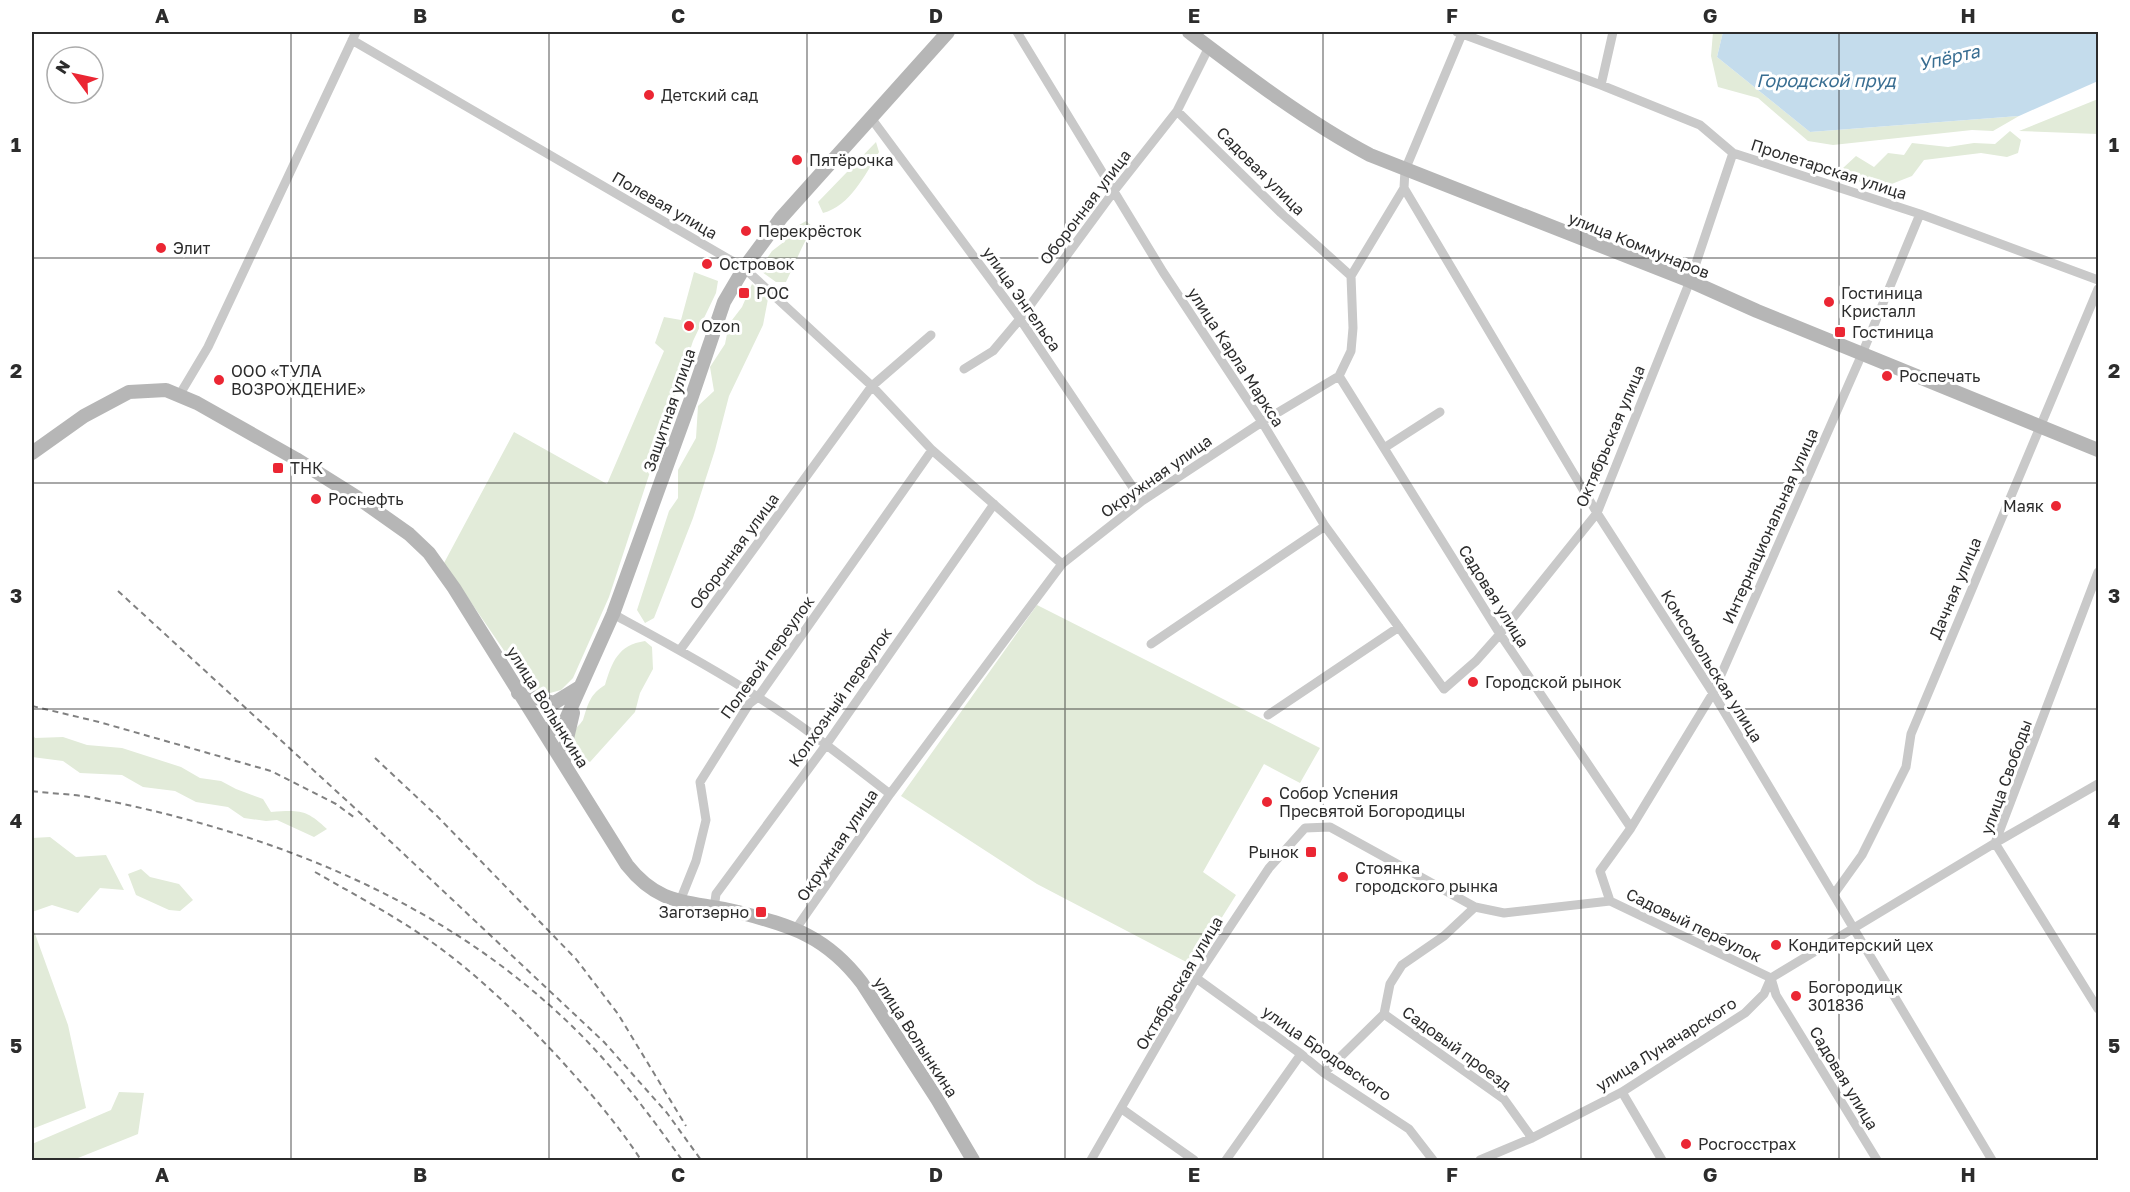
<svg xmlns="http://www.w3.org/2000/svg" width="2130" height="1192" font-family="'Golos Text',sans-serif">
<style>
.green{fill:#e2ebd9}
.water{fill:#c4dcec}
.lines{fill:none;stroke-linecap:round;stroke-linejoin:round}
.street{stroke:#c9c9c9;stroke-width:9}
.secondary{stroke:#b6b6b6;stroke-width:14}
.rail{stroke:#818181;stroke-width:2;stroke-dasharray:6 4.5;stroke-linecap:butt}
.grid{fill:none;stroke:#2c2c2c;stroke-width:1.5;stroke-opacity:0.55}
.poi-dot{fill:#eb2633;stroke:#fff;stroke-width:2}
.labels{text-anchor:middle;stroke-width:6;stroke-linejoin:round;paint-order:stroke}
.poi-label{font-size:16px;fill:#2c2c2c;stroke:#fff;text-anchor:start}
.street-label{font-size:16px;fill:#2c2c2c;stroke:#fff}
.water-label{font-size:18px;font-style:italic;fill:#386d91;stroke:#fff}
.neatline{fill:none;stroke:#2c2c2c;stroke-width:2}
.grid-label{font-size:20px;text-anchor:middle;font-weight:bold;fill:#2c2c2c}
</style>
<rect width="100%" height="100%" fill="#fff"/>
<path class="green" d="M1713,32H1723L1717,57L1810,132L2019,116L1993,131L1972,130L1833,145L1808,141L1758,98L1718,87L1711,56Z
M2098,99V134L2019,131Z
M2010,131L2021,140L2018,153L2007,157L1981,153L1924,160L1912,176L1889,185L1867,188L1843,168L1856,156L1874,167L1888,153L1904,155L1912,143L1948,147L1974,143L1995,144Z
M876,142L879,152C865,175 850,206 823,213L818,202Z
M806,221L813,227C802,245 795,264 786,282H776L759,270L772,251L785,241L794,228Z
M694,272L718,281L716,293L693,341L609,597L573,678L561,690L550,693L531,690L444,563L514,432L607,484L664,351L655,343L664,317L681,320Z
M752,284L768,299L763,325L729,396L715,450L693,518L654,618L645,623L637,610L669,511L678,498V470L696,438L698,406L714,391L710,367L725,344L729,324L742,307Z
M1037,605L1320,748L1300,783L1264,764L1203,872L1236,895L1192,965L1037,884L901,796Z
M645,641L652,647L653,669L640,693L635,712L590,762L575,755C572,746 572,735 577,727C579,725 581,723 583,720C588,704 590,694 605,685C612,662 618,645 645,641Z
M32,734L35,738L63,737L87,745L122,748L181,767L200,778L221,781L236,789L263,799L271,812C299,810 306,809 327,829L314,837L277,820L266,821L244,818L228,807L196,802L175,791L143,787L122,775L80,773L63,761L32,757Z
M50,837L76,857L106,855L124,890L100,888L78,913L52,905L32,912V838Z
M141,869L150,877L179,884L193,900L180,911L169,910L136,895L128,874Z
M32,931H34L68,1025L86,1108L32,1129Z
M119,1092L144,1093L138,1134L73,1160H32V1144L111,1110Z"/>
<path class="water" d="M1723,32H2098V81L2019,116L1810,132L1717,57Z"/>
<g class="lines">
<path class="street" d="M1017,32L1163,272L1262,422L1325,526L1444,689L1476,661L1500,634L1597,513L1690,281L1733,153
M1457,32L1601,85L1700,125L1733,153L1920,214L2098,280
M352,40L744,268L872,386L932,450L1062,564
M1601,85L1613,32
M1177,111L1281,213L1351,276
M871,118L1020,319L1142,501
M1404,188L1597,513L1713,693L1992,1160
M964,369L993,351L1020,319L1114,191L1177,111L1209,47
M1339,376L1500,634L1631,828
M180,394L208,347L356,32
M1384,448L1440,412
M2098,572L1995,843L2098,1009
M613,614C661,640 710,666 756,696C803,725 846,760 890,794
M1151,644L1325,526
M680,650L872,386L931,335
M1268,715L1399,627
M1834,894L1862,855L1906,767L1911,734L2098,289
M680,901L696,861L706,820L700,782L749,704L758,697L932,450
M1610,901L1600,871L1631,828L1713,693L1862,354L1920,214
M714,908L716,894L826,745L994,504
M795,930L890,794L1062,564L1142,501L1262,422L1339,376L1351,351L1353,328L1351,276L1404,188L1405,170L1462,34
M1196,978L1301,1054L1324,1073L1409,1129L1433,1160
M1771,978L1776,995L1877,1160
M1384,1014L1504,1099L1532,1138
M1324,1073L1384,1014L1390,984L1402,965L1444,936L1475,907
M1622,1092L1662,1160
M1122,1109L1194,1160
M1091,1160L1196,978L1269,868L1305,828L1330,827L1475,907L1504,913L1610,901L1771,978
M1226,1160L1301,1054
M1480,1160L1532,1138L1622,1092L1745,1013L1764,994L1771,978L1995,843L2098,784"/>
<path class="secondary" d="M1189,32C1247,76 1306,121 1370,155L1690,281L1757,311L2098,450
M32,453L84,416L129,392L166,390L197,403L296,459L358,498L409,534L429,553L454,588L627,865C661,908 690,900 738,912C793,926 827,937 862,983L937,1099L973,1160
M518,693L554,703L580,687
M543,729H557L566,719L613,614L691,399L724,302L744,268L781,218L948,32
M564,763L565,747L573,713"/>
<path class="rail" d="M118,591L358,811L604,1042L667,1113L701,1160
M32,706L99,722L271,771L336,804L355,818
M375,758L437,816L576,959L618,1014L686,1126
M32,791C54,794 77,794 99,799C280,835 452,904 583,1037C620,1075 652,1118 682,1160
M315,872C348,891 382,909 414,930C468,965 514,1010 558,1057C588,1090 617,1123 641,1160"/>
</g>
<path class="grid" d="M291,32V1160M549,32V1160M807,32V1160M1065,32V1160M1323,32V1160M1581,32V1160M1839,32V1160M32,258H2098M32,483H2098M32,709H2098M32,934H2098"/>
<g class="poi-dot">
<circle cx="649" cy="95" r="6"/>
<circle cx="797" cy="160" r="6"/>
<circle cx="746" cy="231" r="6"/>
<circle cx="161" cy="248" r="6"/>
<circle cx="707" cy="264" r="6"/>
<rect x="738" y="287" width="12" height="12" rx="3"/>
<circle cx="1829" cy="302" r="6"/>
<circle cx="689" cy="326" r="6"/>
<rect x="1834" y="326" width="12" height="12" rx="3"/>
<circle cx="1887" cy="376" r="6"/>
<circle cx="219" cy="380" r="6"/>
<rect x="272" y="462" width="12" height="12" rx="3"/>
<circle cx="316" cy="499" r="6"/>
<circle cx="2056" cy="506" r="6"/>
<circle cx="1473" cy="682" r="6"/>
<circle cx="1267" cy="802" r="6"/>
<rect x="1305" y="846" width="12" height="12" rx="3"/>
<circle cx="1343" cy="877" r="6"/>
<rect x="755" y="906" width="12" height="12" rx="3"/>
<circle cx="1776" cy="945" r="6"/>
<circle cx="1796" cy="996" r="6"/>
<circle cx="1686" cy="1144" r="6"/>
</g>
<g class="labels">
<g class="poi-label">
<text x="661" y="101">Детский сад</text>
<text x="809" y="166">Пятёрочка</text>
<text x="758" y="237">Перекрёсток</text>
<text x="173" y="254">Элит</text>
<text x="719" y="270">Островок</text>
<text x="756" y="299">РОС</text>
<text x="1841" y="299">Гостиница<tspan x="1841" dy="18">Кристалл</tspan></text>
<text x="701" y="332">Ozon</text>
<text x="1852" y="338">Гостиница</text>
<text x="231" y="377">ООО «ТУЛА<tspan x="231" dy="18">ВОЗРОЖДЕНИЕ»</tspan></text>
<text x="1899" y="382">Роспечать</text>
<text x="290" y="474">ТНК</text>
<text x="328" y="505">Роснефть</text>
<text x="2044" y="512" text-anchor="end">Маяк</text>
<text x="1485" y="688">Городской рынок</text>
<text x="1279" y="799">Собор Успения<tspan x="1279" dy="18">Пресвятой Богородицы</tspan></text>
<text x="1299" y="858" text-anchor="end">Рынок</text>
<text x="1355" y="874">Cтоянка<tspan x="1355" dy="18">городского рынка</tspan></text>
<text x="749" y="918" text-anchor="end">Заготзерно</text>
<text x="1788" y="951">Кондитерский цех</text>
<text x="1808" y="993">Богородицк<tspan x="1808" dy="18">301836</tspan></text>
<text x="1698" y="1150">Росгосстрах</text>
</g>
<g class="street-label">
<text transform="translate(1829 169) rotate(18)" y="6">Пролетарская улица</text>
<text transform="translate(1261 171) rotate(45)" y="6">Садовая улица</text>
<text transform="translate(665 205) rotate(30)" y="6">Полевая улица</text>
<text transform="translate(1085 207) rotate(-53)" y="6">Оборонная улица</text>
<text transform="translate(1639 245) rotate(22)" y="6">улица Коммунаров</text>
<text transform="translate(1022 299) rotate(55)" y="6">улица Энгельса</text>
<text transform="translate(1236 357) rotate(57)" y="6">улица Карла Маркса</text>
<text transform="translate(669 410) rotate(-71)" y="6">Защитная улица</text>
<text transform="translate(1610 436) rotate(-67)" y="6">Октябрьская улица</text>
<text transform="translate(1156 476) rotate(-35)" y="6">Окружная улица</text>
<text transform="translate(1770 526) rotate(-66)" y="6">Интернациональная улица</text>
<text transform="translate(734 551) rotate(-54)" y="6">Оборонная улица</text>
<text transform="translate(1955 588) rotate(-67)" y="6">Дачная улица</text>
<text transform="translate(1494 596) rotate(58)" y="6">Садовая улица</text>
<text transform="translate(767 657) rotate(-54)" y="6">Полевой переулок</text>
<text transform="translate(1712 666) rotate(58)" y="6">Комсомольская улица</text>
<text transform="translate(840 697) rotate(-55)" y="6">Колхозный переулок</text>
<text transform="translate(548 707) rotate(58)" y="6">улица Волынкина</text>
<text transform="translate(2006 777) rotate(-70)" y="6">улица Свободы</text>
<text transform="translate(837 845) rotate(-56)" y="6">Окружная улица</text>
<text transform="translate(1694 925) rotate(26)" y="6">Садовый переулок</text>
<text transform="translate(1179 983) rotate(-59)" y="6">Октябрьская улица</text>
<text transform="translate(916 1037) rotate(57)" y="6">улица Волынкина</text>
<text transform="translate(1666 1044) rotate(-32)" y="6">улица Луначарского</text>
<text transform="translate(1457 1048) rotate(36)" y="6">Садовый проезд</text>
<text transform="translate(1327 1053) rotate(35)" y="6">улица Бродовского</text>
<text transform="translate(1844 1078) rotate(59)" y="6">Садовая улица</text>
</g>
<g class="water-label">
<text transform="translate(1949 58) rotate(-13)" y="6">Упёрта</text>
<text x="1826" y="87">Городской пруд</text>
</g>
</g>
<rect width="2130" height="1192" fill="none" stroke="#ffffff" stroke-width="66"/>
<g transform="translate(75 75) rotate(303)"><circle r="28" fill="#ffffff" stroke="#ababab" stroke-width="1.5"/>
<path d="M0-4.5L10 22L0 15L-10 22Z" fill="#eb2633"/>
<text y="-9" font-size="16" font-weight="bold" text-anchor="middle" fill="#2c2c2c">N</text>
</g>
<rect x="33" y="33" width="2064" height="1126" class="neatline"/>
<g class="grid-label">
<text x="162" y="23">A</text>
<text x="420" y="23">B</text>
<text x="678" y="23">C</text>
<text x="936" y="23">D</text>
<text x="1194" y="23">E</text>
<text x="1452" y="23">F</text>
<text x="1710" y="23">G</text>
<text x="1968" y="23">H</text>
<text x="16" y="152">1</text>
<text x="2114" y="152">1</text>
<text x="16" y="378">2</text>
<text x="2114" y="378">2</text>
<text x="16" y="603">3</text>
<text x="2114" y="603">3</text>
<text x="16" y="828">4</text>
<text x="2114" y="828">4</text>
<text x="16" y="1053">5</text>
<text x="2114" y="1053">5</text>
<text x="162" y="1182">A</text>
<text x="420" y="1182">B</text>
<text x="678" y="1182">C</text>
<text x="936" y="1182">D</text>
<text x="1194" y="1182">E</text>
<text x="1452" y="1182">F</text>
<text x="1710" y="1182">G</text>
<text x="1968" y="1182">H</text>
</g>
</svg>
